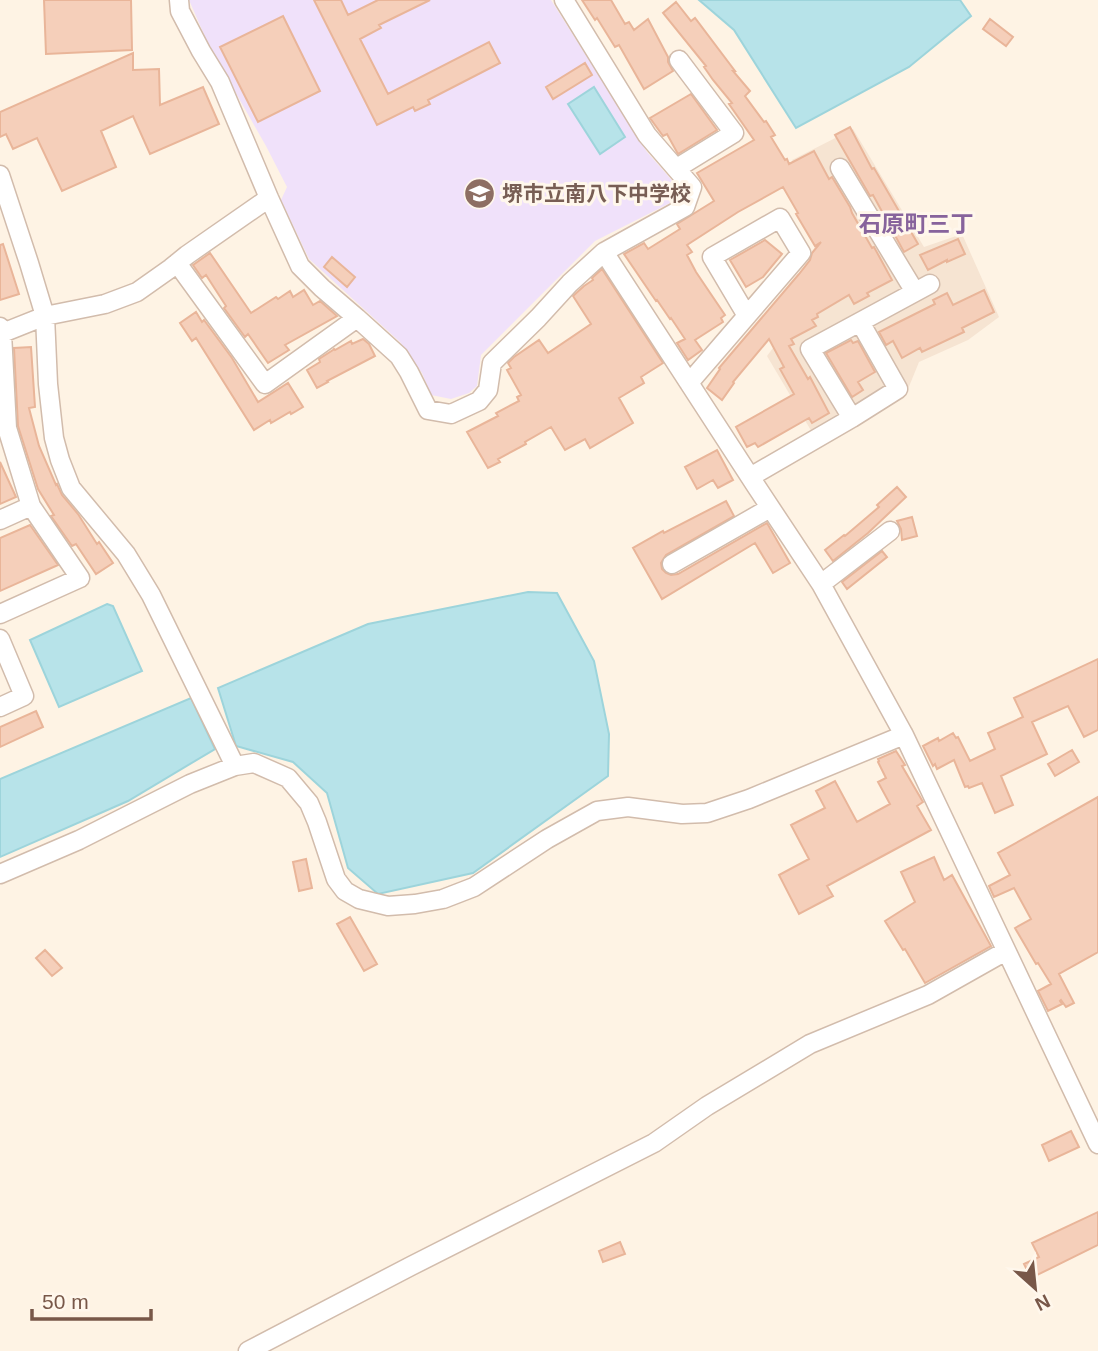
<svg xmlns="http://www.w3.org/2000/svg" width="1098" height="1351" font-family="Arial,'Noto Sans JP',sans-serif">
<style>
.residential{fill:#f6e4d2}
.education{fill:#f0e1fa}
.water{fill:#b7e3e9;stroke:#9dd4db;stroke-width:2}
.building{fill:#f5cfba;stroke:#e9b599;stroke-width:2}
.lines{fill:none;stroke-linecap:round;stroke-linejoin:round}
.minor-casing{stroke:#d2bcac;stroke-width:21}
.minor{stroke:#fff;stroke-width:18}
.labels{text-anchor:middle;stroke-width:6;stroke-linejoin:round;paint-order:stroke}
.education-label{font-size:21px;font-weight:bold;fill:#785e54;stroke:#fff7ec;text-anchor:start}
.neighbourhood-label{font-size:23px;font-weight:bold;fill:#87639c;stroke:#fff7ec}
</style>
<rect width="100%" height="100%" fill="#fef3e4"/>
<path class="residential" d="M853,129L924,247L962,234L999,317L968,340L919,362L908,389L819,444L767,356L813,295L855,265L792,160Z"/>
<path class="education" d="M189,0H551L647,152L677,186L670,203L595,241L481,355L477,386L469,393L451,399L431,395L422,373L400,342L309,259L281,200L287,187L266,146L209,46Z"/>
<path class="water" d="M699,0H960L971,16L909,67L796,128L734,30Z
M594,87L625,137L600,154L568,104Z
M528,592L557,593L594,661L609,734L608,776L473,873L378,894L348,868L327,793L293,762L236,746L218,688L368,624Z
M107,604L113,606L142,671L59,707L30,640Z
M191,698L215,749L128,801L0,857V779Z"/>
<path class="building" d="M44,0H131L132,50L46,54Z
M314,0H341L348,15L378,0H430L379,25L381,28L360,39L388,94L489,42L500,63L428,100L430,104L415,111L413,107L377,125Z
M582,0H611L625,24L629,22L634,30L648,19L668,57V62L673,71L644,89L619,45L615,47L597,18L595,20Z
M676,2L691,21L695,18L735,71H733L750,91L745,96L764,122L766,121L775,135L771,137L785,160L787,159L789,164L814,151L829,179L832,177L850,207L852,213L872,248L874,247L892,280L867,293L869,296L854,304L849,295L817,314L818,317L812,320L816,326L791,339L794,344L789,346L808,379L810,377L829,413L812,423L809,418L758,447L755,443L747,447L736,427L794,394L780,369L784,367L769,339L733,382L734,383L722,400L707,388L720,369L719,368L799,274L810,260L812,253L821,242L815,246L796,214L798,213L783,187L738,212L687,245L692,252L687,255L696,272L725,315L721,318L723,322L695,340L702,350L688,360L677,343L685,339L671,318L670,319L657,300L656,301L624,254L644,243L648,249L680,229L677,224L714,201L697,173L754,140L729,104L732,103L713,80L704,67L706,66L663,13Z
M283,16L320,91L258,122L220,47Z
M990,19L1013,37L1006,46L983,29Z
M133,53V70L159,69L160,105L203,87L219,124L150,154L133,116L101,131L116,167L62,191L37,138L13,149L6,134L0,137V112Z
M585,63L592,75L553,99L546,87Z
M691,94L717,130L678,154L667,134L663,136L650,118Z
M850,127L872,169L874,168L918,244L904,252L873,195L870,196L835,135Z
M958,239L965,254L947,262V260L928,270L920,255Z
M765,240L782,254L763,277L746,287L730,260Z
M3,244L19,294L0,300V245Z
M210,253L251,313L276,297L278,299L290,291L293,297L304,290L313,305L320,301L337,316L285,345L289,350L268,363L248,334L245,337L224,308L226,306L206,275L202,278L193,265Z
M332,257L355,277L347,287L324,267Z
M602,269L663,363L641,377L644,383L619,398L633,423L590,448L585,439L565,450L551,427L525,442L526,444L498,459L500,462L488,468L467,432L498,416L496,413L519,401L517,397L521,395L507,370L511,368L508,363L514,357L539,340L548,353L591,324L573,296L584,286L593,280L592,278Z
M984,290L994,312L962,328L964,332L922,352L920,348L902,358L893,341L886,345L879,332L935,304L933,300L947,293L953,305Z
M196,312L202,322L204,320L232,358L258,402L288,383L303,407L291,414L290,412L271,423L270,420L254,430L196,338L192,341L180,323Z
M363,339L369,344L375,356L327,381L328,382L317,388L307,370L320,362L319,359L333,350L334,349L335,350L351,341L352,344Z
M851,340L853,343L858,341L875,372L858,382L863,390L852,397L826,353Z
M31,347L35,407L29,408L39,446L56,485L57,484L62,495L78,514L97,544L99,542L113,563L96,574L76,544L72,546L51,516L54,515L38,489L18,426L14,348Z
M717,450L733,480L718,488L713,480L697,489L685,467Z
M0,462L16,497L0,504Z
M897,487L906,497L868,533L833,561L825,550L844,535L845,536L879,507L877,505Z
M726,501L734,516L666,555L661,563L662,569L666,573L671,575L678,574L767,523L790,563L773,573L755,543L662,599L633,548L663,531L664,533Z
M912,517L917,536L902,540L901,529L897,521Z
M30,525L58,565L0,591V538Z
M882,551L887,557L847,589L842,582Z
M1098,659V730L1084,737L1068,706L1032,722L1047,754L1001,776L1013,805L995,813L982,783L969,788L968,786L965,787L954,760L937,769L935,764L933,766L923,746L938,738L939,741L953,733L956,738L958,737L970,761L995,749L988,733L1023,717L1014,698Z
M36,711L43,727L0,747V727Z
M1072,750L1079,762L1055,776L1048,764Z
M896,751L905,765L902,766L923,802L917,806L931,830L827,886L833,896L799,914L779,875L809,859L791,825L825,808L816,791L835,781L857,822L890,804L878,782L886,778L878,762L879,761L878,759Z
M1098,797V952L1059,974L1074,1003L1066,1007L1061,1000L1060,1001L1062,1004L1048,1011L1038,991L1051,984L1038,963L1036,964L1015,928L1031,919L1014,888L994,897L989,886L1010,875L998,853Z
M934,857L944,880L952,875L991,946L925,983L905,949L903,950L885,921L915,902L901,872Z
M306,859L312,888L299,891L293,862Z
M350,917L377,964L364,971L337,924Z
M45,950L62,968L52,976L36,958Z
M1071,1131L1079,1147L1049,1161L1042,1145Z
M1098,1212V1245L1031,1278L1024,1264L1039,1257L1032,1243Z
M620,1242L625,1254L603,1262L599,1251Z"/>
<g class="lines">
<defs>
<path id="minor" d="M179,0L180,11L201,51L220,82L269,198L300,266L322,288L357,318L399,356L409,372L428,410L451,414L479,401L488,390L492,363L538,318L570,283L604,252
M564,0L647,135L692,187L685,207L604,252L756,486L821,584L904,735L1098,1144
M677,168L734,133L679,60
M840,168L915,292
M0,175L29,263L45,316L48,384L54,438L60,460L71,488L126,554L151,595L235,766
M177,263L265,384L357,318
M0,327L2,333L7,428L31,506L80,578L0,614
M0,334L45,316L105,304L137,292L171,268L187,255L269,198
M689,383L801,253L780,218L712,257L747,316
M852,418L810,349L930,284
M750,477L852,418L898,389L860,322
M0,520L31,506
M672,564L770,508
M821,584L890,531
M0,639L24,696L0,707
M0,874L79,840L190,784L235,766L254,763L288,778L309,803L317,822L336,879L345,891L359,899L388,906L415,904L443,899L474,887L547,839L597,811L628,807L682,814L707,813L749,799L904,735
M248,1351L411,1266L654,1143L707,1106L810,1044L928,995L1006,951"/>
</defs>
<use href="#minor" class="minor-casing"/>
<use href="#minor" class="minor"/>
</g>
<defs>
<symbol id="school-disc" viewBox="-11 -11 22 22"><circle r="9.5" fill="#8d6e63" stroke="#fff7ec"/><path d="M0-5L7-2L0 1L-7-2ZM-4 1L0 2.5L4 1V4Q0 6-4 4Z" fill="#fff"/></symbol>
</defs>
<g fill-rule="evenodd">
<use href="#school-disc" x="462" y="176" width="35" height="35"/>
</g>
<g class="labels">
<g class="education-label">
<text x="502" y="201">堺市立南八下中学校</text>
</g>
<g class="neighbourhood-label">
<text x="916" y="232">石原町三丁</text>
</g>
</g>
<g transform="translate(1035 1288) rotate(153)" stroke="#fff7ec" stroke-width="5" paint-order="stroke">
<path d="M0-5L12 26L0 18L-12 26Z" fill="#785748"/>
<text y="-10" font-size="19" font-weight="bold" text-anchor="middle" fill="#785748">N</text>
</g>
<path d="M32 1309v10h119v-10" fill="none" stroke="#785748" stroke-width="3.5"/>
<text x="42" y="1309" font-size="21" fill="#785748" stroke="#fff7ec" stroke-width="5" paint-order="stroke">50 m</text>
</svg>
